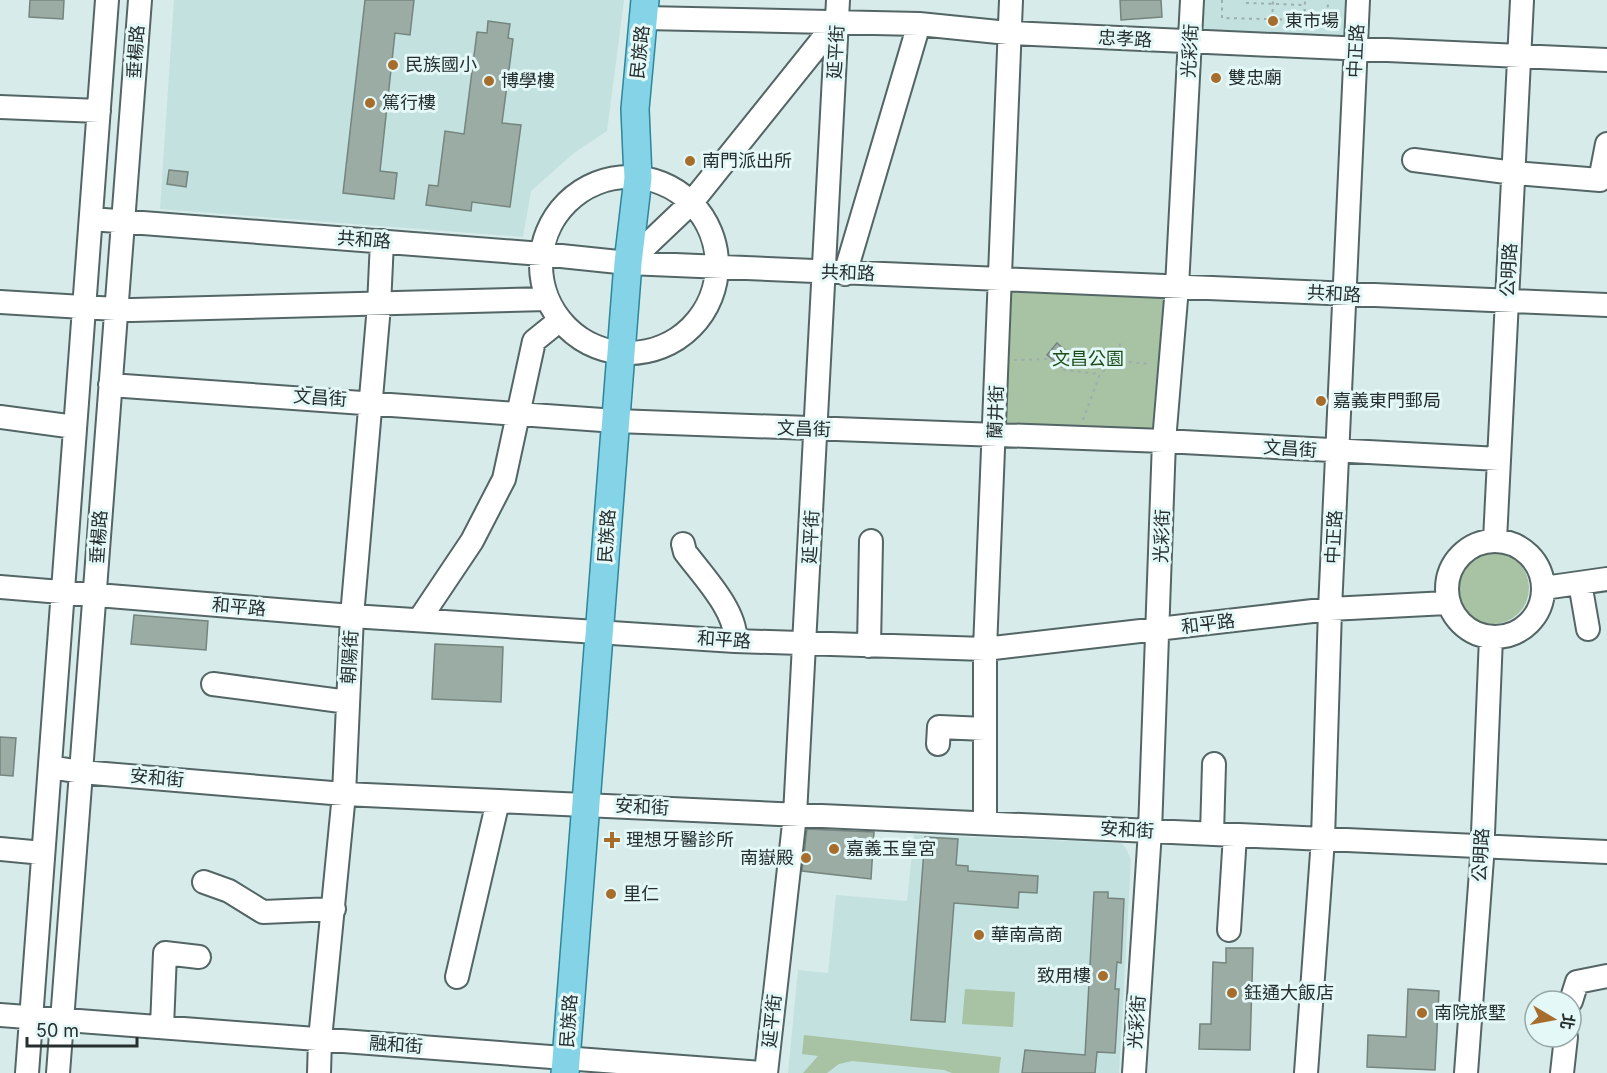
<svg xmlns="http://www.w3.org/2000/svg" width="1607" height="1073" font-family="Inter,'Noto Sans TC',sans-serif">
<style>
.built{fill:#c3e1df}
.green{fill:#a8c2a4}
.building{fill:#9baca5;stroke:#75857e;stroke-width:1.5}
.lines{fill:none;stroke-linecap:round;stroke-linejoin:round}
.minor-casing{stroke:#536564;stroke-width:26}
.major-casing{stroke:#2e869b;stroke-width:30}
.path{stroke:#9daead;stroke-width:2;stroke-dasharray:3 4.5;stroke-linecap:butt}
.minor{stroke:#fff;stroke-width:22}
.major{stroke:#85d3e6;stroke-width:27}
.poi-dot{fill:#a76d2d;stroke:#e3f8f7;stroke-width:2}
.labels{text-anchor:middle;stroke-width:6;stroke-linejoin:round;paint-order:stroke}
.poi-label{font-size:18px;fill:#262e2e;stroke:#e3f8f7;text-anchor:start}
.street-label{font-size:18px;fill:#262e2e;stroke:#e3f8f7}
.park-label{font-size:18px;fill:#1d4c18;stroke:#e3f8f7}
</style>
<rect width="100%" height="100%" fill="#d6ebea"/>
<path class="built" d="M174,0H624L607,131L574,153L531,191L523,237L160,209Z
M1197,0H1351L1349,46L1209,40L1196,26Z
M914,835L1121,843L1125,847L1131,859L1119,1073H788L798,970L828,973L836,895L907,901Z"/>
<path class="green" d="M1006,285L1167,293L1156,431L1000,425Z
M1457 588a36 36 0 1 1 72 0a36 36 0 1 1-72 0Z
M965,989L1015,992L1013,1027L962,1024Z
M804,1035L1001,1057L999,1073H952L944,1070L852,1061L839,1064L827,1073H803L818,1056L802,1054Z"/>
<path class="building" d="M30,0H64L63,19L29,17Z
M365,0H414L410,35L395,33L380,171L397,173L394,199L343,193Z
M1120,0H1161L1162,17L1121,20Z
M488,21L510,24L508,38L513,39L502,123L521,125L510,207L472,202L471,211L426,205L429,185L438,186L445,131L464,134L477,32L487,33Z
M169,170L188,172L186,187L167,184Z
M1057,343L1072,356L1062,367L1047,355Z
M134,615L208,621L206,650L131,644Z
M435,644L503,647L501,702L432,699Z
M0,737L16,738L13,776L0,775Z
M807,829L874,832L871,879L802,871Z
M925,837L958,839L956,865L968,866V871L1038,876L1037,893L1019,892L1018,908L954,903L945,1022L911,1020Z
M1094,892H1108V898L1124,899L1121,963L1117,962L1115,989H1119L1115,1053L1097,1052L1095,1073H1022L1025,1050L1085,1055Z
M1226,948H1253L1250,1050L1199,1049L1200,1024H1211L1213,962L1226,963Z
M1408,989L1439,991L1435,1070L1367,1067L1368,1035L1406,1037Z"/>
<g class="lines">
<defs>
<path id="minor" d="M644,18L919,24L1008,33L1607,60
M0,107L99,111
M1414,160L1514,173L1600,180L1607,144
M541 265a88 88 0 1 1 176 0a88 88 0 1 1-176 0Z
M91,219L542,254L628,263L1607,305
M628,263L692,202L838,20
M845,274L919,24
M0,302L132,310L547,299
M110,385L616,421L1164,441L1499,459
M0,417L75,427
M1495,540L1522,0
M1447 589a48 48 0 1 1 96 0a48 48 0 1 1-96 0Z
M683,544L685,552C702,575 738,612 735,641
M1580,583L1588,629
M0,587L352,616L735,641L985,649L1330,609L1447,603
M1544,588L1607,579
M419,620L472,541L504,479L534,341L560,320
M869,646L871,541
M213,684L348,702
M938,744L939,727L985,729
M50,767L81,772L344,794L1607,852
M985,823V649L1011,0
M1212,834L1214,764
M0,849L43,853
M204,882L229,891L263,912L334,909
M1229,930L1235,835
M457,977L498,801
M1571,1001L1577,982L1607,976
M0,1015L762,1073
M162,1027L165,953L199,957
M27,1073L107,0
M58,1073L140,0
M319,1073L320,1039L344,794L352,616L379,306L382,241
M766,1073L795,815L838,0
M1134,1073L1150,831L1164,441L1177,287L1192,0
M1306,1073L1323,839L1330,609L1358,0
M1466,1073L1482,858L1491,637
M1562,1073L1566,1037"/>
<path id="major" d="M565,1073L628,263L638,178L635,109L645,0"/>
</defs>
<use href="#minor" class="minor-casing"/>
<use href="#major" class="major-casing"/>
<path class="path" d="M1222,0V18L1305,20
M1246,3L1305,5
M1305,15L1338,16
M1304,25L1327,26
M1272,27L1273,0
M1304,27L1305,0
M1327,30L1328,0
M1014,360L1048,359L1063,370L1100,374
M1116,361L1121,341
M1083,420L1100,374L1116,361L1151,364"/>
<use href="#minor" class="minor"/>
<use href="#major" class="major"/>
</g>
<g class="poi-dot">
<circle cx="1273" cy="21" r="6"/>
<circle cx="393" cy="65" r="6"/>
<circle cx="1216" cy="78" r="6"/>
<circle cx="489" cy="81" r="6"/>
<circle cx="370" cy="103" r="6"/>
<circle cx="690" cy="161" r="6"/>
<circle cx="1321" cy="401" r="6"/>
<path d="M609 831h6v6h6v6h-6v6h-6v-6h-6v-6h6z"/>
<circle cx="834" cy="849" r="6"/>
<circle cx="806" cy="858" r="6"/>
<circle cx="611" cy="894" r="6"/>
<circle cx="979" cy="935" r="6"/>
<circle cx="1103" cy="976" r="6"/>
<circle cx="1232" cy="993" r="6"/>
<circle cx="1422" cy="1013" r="6"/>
</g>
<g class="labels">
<g class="poi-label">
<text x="1285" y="27">東市場</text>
<text x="405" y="71">民族國小</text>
<text x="1228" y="84">雙忠廟</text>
<text x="501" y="87">博學樓</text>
<text x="382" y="109">篤行樓</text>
<text x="702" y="167">南門派出所</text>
<text x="1333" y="407">嘉義東門郵局</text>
<text x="626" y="846">理想牙醫診所</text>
<text x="846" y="855">嘉義玉皇宮</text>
<text x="794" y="864" text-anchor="end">南嶽殿</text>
<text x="623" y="900">里仁</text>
<text x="991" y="941">華南高商</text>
<text x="1091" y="982" text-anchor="end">致用樓</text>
<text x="1244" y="999">鈺通大飯店</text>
<text x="1434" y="1019">南院旅墅</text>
</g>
<g class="street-label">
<text transform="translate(1125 39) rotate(3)" y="6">忠孝路</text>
<text transform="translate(1190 51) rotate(-87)" y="6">光彩街</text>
<text transform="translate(1356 51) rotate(-87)" y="6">中正路</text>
<text transform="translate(136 52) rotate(-86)" y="6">垂楊路</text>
<text transform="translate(640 52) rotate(-84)" y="6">民族路</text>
<text transform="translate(836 52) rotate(-87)" y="6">延平街</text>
<text transform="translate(364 240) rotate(4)" y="6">共和路</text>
<text transform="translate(1509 270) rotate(-87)" y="6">公明路</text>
<text transform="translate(848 273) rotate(2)" y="6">共和路</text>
<text transform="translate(1334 294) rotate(3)" y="6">共和路</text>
<text transform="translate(320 398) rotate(4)" y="6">文昌街</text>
<text transform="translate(996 412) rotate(-88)" y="6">蘭井街</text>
<text transform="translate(804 429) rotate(2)" y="6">文昌街</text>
<text transform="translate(1290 449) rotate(4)" y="6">文昌街</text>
<text transform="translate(607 536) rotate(-86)" y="6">民族路</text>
<text transform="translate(1162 536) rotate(-88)" y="6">光彩街</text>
<text transform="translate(99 537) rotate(-86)" y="6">垂楊路</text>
<text transform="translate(811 537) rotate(-87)" y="6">延平街</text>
<text transform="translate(1334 537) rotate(-87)" y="6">中正路</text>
<text transform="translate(239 607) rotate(5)" y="6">和平路</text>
<text transform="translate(1208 624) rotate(-7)" y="6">和平路</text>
<text transform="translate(724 640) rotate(4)" y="6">和平路</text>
<text transform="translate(350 657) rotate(-87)" y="6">朝陽街</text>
<text transform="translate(157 778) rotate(5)" y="6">安和街</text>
<text transform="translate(642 807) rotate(3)" y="6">安和街</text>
<text transform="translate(1127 830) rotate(3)" y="6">安和街</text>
<text transform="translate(1481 855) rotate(-87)" y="6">公明路</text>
<text transform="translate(569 1021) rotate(-86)" y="6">民族路</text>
<text transform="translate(772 1021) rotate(-84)" y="6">延平街</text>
<text transform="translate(1137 1022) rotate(-86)" y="6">光彩街</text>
<text transform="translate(396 1045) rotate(4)" y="6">融和街</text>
</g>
<g class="park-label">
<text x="1088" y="365">文昌公園</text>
</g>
</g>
<g transform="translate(1553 1019) rotate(100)"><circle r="28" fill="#e3f8f7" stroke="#97a7a7" stroke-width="1.5"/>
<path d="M0-4.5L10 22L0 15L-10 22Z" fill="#a76d2d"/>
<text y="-9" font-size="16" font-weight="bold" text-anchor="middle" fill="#262e2e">北</text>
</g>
<path d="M27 1037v9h110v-9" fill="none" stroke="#262e2e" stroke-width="3"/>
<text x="36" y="1037" font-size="18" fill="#262e2e" stroke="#e3f8f7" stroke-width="4.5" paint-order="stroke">50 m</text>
</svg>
